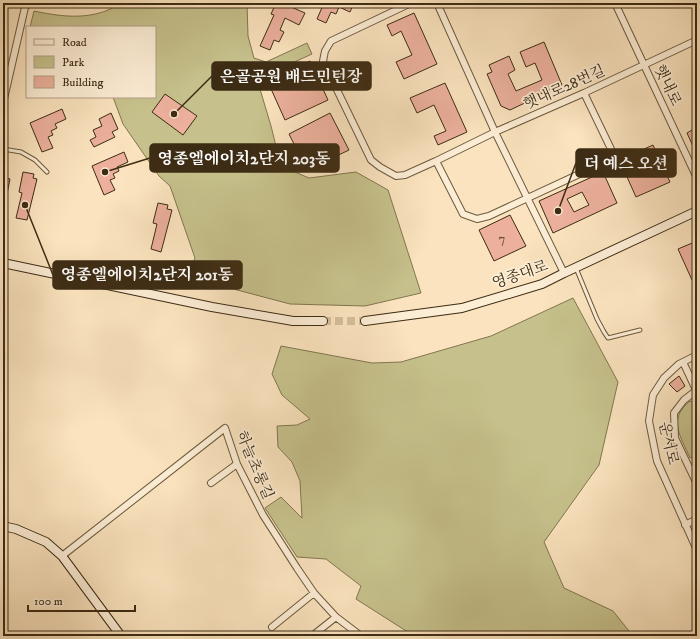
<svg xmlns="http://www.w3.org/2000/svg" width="700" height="639" font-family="'IM FELL DW Pica','Noto Serif KR',serif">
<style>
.green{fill:#c6c18c;stroke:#827650}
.building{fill:#ecb09c;stroke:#3d2c14;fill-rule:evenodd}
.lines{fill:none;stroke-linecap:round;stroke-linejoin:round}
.secondary-tunnel{stroke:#d4be9c;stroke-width:8;stroke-dasharray:8 4;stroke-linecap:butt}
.lane-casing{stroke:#6c5a3e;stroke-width:5}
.street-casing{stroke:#6c5a3e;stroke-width:8}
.secondary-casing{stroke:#3d2c14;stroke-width:10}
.lane{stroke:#fcedd5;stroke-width:3}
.street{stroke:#fcedd5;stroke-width:6}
.secondary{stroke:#fcedd5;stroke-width:8}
.labels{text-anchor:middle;stroke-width:3.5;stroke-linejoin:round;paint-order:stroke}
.number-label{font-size:13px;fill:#694d36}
.street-label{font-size:15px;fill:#3d2c14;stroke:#fcedd5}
.leader{fill:none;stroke:#3d2c14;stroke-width:1.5}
.callout-dot{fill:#3d2c14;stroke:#fcedd5;stroke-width:1.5}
.callout{fill:#3d2c14;stroke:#3d2c14;stroke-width:1.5}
.callout-label{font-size:16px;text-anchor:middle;font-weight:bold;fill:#fff}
</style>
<rect width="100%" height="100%" fill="#fae3be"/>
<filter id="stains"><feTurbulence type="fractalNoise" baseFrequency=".005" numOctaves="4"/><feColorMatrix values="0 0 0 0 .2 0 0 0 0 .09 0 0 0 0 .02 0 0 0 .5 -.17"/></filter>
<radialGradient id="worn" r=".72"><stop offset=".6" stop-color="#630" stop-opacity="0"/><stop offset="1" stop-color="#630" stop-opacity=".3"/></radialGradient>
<path class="green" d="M118,3H247L248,36L254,58L266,62L307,43L312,54L257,79L271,126L281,166L309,178L356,172L388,190L421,293L365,306L290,304L188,277L195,258L170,186L159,176L123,124L113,97H155V27H30L34,11C58,16 84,20 108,10C112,9 115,5 118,3Z
M573,298L618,382L599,465L544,542L564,588L613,611L633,636H414L356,599L361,586L326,559L297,557L265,508L281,497L302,518L300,481L292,462L278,447L277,426L297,425L310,419L282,395L272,374L281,346L372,363L401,362L491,336Z
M690,401L697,403V455L690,458C681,437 667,419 690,401Z"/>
<path class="building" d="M276,3H282L305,13L299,25L285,18L280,30L284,32L279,42L274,40L270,50L260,46L274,15L271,14Z
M324,3H354L350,12L339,7L336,14L331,12L326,23L317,19Z
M414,13L437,64L404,79L396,62L412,55L401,31L392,36L387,25Z
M544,42L562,85L528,99L529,101L510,110L501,106L487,74L492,72L489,65L509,56L515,70L508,74L516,91L523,88L542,80L535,63L526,67L520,52Z
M310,61L328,100L285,120L267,80Z
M445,83L467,132L438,145L434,136L446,131L434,105L417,113L410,98Z
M165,94L197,116L183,135L152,112Z
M62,109L66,119L55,124L57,128L51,131L53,135L48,137L53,148L42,152L30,123Z
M111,113L118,129L112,132L115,137L94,147L90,140L96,137L93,130L102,126L99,119Z
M330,113L349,150L307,170L289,134Z
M697,127V155L687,133Z
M653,145L670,182L636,197L623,168L634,163L631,155Z
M124,152L128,162L117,167L119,171L113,174L115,178L110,180L115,190L104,195L92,166Z
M23,172L34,174L33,178L37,179L27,220L16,218L22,193L19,192Z
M603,172L617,203L553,233L539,201ZM582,192L589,205L574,212L567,199Z
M3,177L10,179L6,199H3Z
M158,203L168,205L167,209L172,210L161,252L151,249L157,224L153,223Z
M510,215L526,246L494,261L479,230Z
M697,241V277L692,280L678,249Z
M679,376L685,386L677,392L669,384Z"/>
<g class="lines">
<path class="secondary-tunnel" d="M323,321H365"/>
<defs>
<path id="lane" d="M3,149L21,152L35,160L47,172
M576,268L597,319L604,332L608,338L640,330"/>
<path id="street" d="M411,3L331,41L325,51L323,61L371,160L380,167L396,176L405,175L436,161L495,132L584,93L697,40
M437,3L495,132L564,273
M615,3L697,178
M3,103L26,3
M436,161L463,214L477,219L489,216L603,163L608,157L611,149L584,93
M697,355L679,364L664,378L653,395L649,421L657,461L697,550
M683,362L697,392
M697,390L684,400L674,413L675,438L697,484
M211,483L237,464
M685,525L697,519
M62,556L225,428L237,464L263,515L297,568L314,593L336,617L361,636
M272,627L314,593
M312,636L336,617"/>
<path id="secondary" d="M3,263L212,307L293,321H323
M365,321L462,308L542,284L564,273L697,211
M3,526L16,529L46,542L62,556L121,636"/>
</defs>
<use href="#lane" class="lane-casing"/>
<use href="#street" class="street-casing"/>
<use href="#secondary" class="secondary-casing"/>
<use href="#lane" class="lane"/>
<use href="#street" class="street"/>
<use href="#secondary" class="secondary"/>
</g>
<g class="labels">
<g class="number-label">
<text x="502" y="243">7</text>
</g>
<g class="street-label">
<text transform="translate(668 85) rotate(65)" y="5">햇내로</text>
<text transform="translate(564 87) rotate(-24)" y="5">햇내로28번길</text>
<text transform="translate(520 274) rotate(-19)" y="5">영종대로</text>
<text transform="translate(669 443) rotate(77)" y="5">운서로</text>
<text transform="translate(255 465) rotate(67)" y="5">하늘초롱길</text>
</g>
</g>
<path class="leader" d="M174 114L212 76M105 172L150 158M558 211L576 163M25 205L53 275"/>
<g class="callout-dot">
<circle cx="174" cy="114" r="4"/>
<circle cx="105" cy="172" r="4"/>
<circle cx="558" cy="211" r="4"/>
<circle cx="25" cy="205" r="4"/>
</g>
<g class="callout">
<rect x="212" y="62" width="159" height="28" rx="4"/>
<rect x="150" y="144" width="189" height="28" rx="4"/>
<rect x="576" y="149" width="100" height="28" rx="4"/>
<rect x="53" y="261" width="189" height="28" rx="4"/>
</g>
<g class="callout-label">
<text x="291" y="82">은골공원 배드민턴장</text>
<text x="244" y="164">영종엘에이치2단지 203동</text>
<text x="626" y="169">더 예스 오션</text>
<text x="147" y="280">영종엘에이치2단지 201동</text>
</g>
<rect width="700" height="639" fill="none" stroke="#fae3be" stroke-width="16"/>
<rect x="4" y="4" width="692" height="631" fill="none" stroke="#3d2c14" stroke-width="2"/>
<rect x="8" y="8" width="684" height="623" fill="none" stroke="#3d2c14"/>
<rect x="26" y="26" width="130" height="72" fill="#fcedd5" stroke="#b0a088"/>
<rect x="34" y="39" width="20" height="6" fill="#fcedd5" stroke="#b0a088"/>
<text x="62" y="46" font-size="12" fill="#3d2c14">Road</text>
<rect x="34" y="56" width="20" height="12" fill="#c6c18c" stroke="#b0a088"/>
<text x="62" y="66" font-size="12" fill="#3d2c14">Park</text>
<rect x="34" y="76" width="20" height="12" fill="#ecb09c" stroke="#b0a088"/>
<text x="62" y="86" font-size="12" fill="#3d2c14">Building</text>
<path d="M28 605v6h107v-6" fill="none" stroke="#3d2c14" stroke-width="2"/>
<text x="34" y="605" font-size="12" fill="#3d2c14" stroke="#fcedd5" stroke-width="3" paint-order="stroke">100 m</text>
<rect width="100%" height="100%" filter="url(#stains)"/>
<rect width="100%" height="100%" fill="url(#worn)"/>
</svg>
